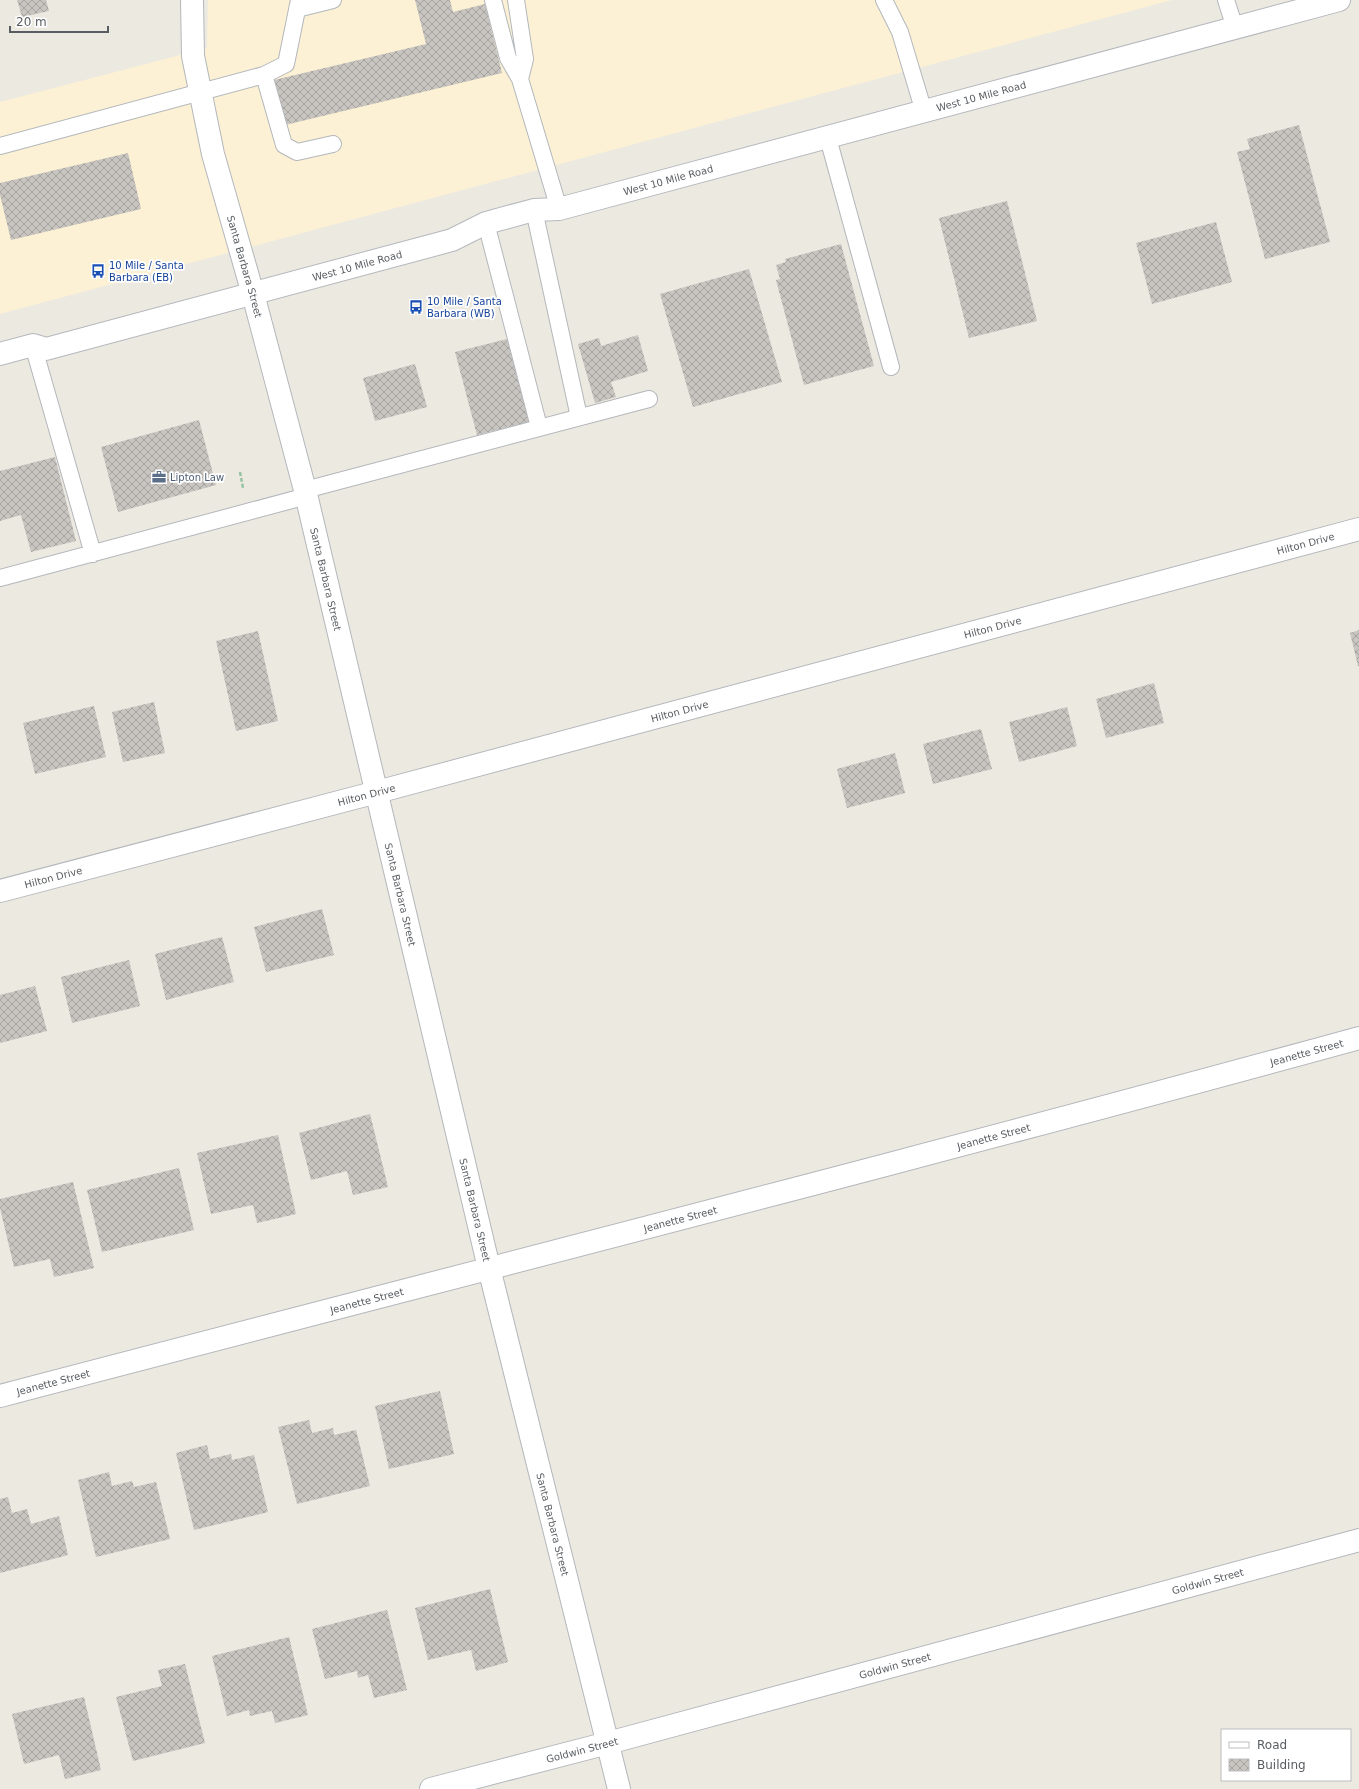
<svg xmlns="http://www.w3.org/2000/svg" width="1359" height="1789" font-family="'DejaVu Sans',sans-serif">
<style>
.commercial{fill:#fcf1d5}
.building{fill:url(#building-cross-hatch)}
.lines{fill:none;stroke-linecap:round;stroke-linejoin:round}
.lane-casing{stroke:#b3b7bb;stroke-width:18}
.street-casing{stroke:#b3b7bb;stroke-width:24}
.secondary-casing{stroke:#b4b8bd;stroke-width:24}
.path{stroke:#97c3a2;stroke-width:2.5;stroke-dasharray:4 2;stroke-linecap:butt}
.lane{stroke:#fff;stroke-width:16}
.street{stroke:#fff;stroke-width:22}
.secondary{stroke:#fff;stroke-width:22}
.labels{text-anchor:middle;stroke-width:3.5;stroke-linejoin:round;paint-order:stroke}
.street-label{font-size:10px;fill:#595d61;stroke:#fff}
.transit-label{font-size:10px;fill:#164399;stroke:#fff;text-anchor:start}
.service-label{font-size:10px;fill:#4e5e75;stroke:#fff;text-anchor:start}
</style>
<defs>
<pattern id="building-cross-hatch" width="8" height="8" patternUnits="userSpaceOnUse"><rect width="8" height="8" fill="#c8c5c0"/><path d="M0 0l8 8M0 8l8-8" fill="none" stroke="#a5a39f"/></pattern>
</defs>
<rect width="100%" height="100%" fill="#ece9e1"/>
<path class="commercial" d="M208,0H1172L0,314V102L207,48Z"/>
<path class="building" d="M17,0H46L49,11L22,17Z
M415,0H450L453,12L485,4L502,73L285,125L274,80L426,44Z
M1299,125L1330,242L1265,259L1237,152L1250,149L1247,139Z
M128,153L141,209L11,240L0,195V183Z
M1007,201L1037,321L969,338L939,218Z
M1216,222L1232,282L1152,304L1136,243Z
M841,244L874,366L804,385L776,280L780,279L776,265L786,262L785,259Z
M749,269L782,382L693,407L660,294Z
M638,335L648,371L611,382L616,397L595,403L578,344L599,338L601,346Z
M507,339L529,422L477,435L455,352Z
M415,364L427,407L375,421L363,378Z
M199,420L216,485L118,512L101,447Z
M55,457L76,541L31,552L21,515L0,521V471Z
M1359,630V666H1358L1350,633Z
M258,631L278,721L236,731L216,641Z
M1154,683L1164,723L1106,738L1096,699Z
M154,702L165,753L123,762L112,712Z
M94,706L106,757L35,774L23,723Z
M1067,707L1077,746L1019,762L1009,722Z
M981,729L992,769L933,784L923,744Z
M895,753L905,793L847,808L837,769Z
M322,909L334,955L266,972L254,927Z
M222,937L234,982L166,1000L155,954Z
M129,960L140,1006L72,1023L61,977Z
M35,986L47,1031L0,1043V995Z
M370,1114L388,1187L353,1195L347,1171L311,1180L299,1133Z
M278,1135L296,1214L257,1223L253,1205L211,1214L197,1153Z
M179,1168L194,1230L102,1252L87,1190Z
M73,1182L94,1268L54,1277L50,1259L14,1267L0,1208V1199Z
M440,1391L454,1454L389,1469L375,1406Z
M309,1420L312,1433L333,1428L334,1435L356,1430L370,1486L297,1504L278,1427Z
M207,1445L210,1459L231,1454L232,1460L254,1455L268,1512L194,1530L176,1453Z
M109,1472L112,1486L132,1481L134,1487L156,1482L170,1539L96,1557L78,1480Z
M8,1497L12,1513L27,1509L31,1524L59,1516L68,1555L0,1573V1499Z
M490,1589L508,1662L476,1671L471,1650L428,1660L415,1608Z
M387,1610L407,1690L374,1698L368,1675L358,1678L357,1671L325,1679L312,1629Z
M289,1637L308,1715L275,1723L272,1711L250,1716L249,1710L227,1716L212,1656Z
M185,1664L205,1743L133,1761L116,1697L162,1686L158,1670Z
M84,1697L101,1770L65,1779L59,1755L24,1764L12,1714Z"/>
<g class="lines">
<defs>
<path id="lane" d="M493,0L508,58L520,79L559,209
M516,0L525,59L520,79
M884,0L900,32L924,112
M1226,0L1235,28
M297,9L333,0
M264,75L284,145L297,152L333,144
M828,138L891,367
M0,146L264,75L286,64L299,0
M534,210L579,417
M486,223L539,427
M33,345L93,554
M305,490L649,399
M0,578L307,496"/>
<g id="street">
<path id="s1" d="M192,0L193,56L213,154L253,294L305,490L489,1268L619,1789"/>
<path id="s2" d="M0,891L377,792L1359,529"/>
<path id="s3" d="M0,1396C453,1277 907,1162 1359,1038"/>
<path id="s4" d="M431,1789L608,1743L1359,1540"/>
</g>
<g id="secondary">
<path id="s5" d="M0,354L33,345L46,349L452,240L486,223L534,210L559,209L1339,0"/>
</g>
</defs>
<use href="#lane" class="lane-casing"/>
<use href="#street" class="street-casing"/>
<use href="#secondary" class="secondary-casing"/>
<path class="path" d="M240,472L243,488"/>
<use href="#lane" class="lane"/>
<use href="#street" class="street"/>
<use href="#secondary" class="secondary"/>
</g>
<defs>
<symbol id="bus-bare" viewBox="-9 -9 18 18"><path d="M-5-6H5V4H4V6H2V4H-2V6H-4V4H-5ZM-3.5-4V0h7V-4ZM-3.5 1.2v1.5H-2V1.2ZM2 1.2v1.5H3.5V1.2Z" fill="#1a4fb4" stroke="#fff" stroke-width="2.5" paint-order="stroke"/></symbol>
<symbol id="office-bare" viewBox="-9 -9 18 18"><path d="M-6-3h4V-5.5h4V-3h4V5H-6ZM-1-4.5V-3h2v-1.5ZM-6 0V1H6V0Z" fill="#5c6f8a" stroke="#fff" stroke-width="2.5" paint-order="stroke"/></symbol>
</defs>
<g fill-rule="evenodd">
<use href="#bus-bare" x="88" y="261" width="20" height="20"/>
<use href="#bus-bare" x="406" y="297" width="20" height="20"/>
<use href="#office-bare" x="149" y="467" width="20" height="20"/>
</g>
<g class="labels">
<g class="street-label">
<text dy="4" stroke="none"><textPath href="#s5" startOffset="1018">West 10 Mile Road</textPath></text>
<text dy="4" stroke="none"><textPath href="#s5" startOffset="694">West 10 Mile Road</textPath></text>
<text dy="4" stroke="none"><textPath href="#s5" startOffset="370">West 10 Mile Road</textPath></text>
<text dy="4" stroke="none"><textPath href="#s1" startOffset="273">Santa Barbara Street</textPath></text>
<text dy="4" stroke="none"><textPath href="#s2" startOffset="1351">Hilton Drive</textPath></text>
<text dy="4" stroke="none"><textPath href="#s1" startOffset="596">Santa Barbara Street</textPath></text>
<text dy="4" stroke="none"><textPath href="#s2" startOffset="1027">Hilton Drive</textPath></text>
<text dy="4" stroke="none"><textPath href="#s2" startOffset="703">Hilton Drive</textPath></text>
<text dy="4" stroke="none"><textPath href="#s2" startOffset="379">Hilton Drive</textPath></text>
<text dy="4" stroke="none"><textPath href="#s2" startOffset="55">Hilton Drive</textPath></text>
<text dy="4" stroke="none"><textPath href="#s1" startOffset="920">Santa Barbara Street</textPath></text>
<text dy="4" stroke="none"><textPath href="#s3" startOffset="1351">Jeanette Street</textPath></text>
<text dy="4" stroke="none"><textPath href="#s3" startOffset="1027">Jeanette Street</textPath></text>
<text dy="4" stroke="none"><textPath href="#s1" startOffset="1244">Santa Barbara Street</textPath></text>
<text dy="4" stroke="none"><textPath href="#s3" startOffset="703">Jeanette Street</textPath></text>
<text dy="4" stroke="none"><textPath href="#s3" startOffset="379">Jeanette Street</textPath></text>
<text dy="4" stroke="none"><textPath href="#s3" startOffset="55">Jeanette Street</textPath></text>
<text dy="4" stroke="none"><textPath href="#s1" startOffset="1568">Santa Barbara Street</textPath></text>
<text dy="4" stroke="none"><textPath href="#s4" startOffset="804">Goldwin Street</textPath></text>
<text dy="4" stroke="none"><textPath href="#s4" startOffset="480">Goldwin Street</textPath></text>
<text dy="4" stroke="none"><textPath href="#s4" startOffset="156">Goldwin Street</textPath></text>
</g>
<g class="transit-label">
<text x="109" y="269">10 Mile / Santa<tspan x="109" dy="12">Barbara (EB)</tspan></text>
<text x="427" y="305">10 Mile / Santa<tspan x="427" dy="12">Barbara (WB)</tspan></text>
</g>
<g class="service-label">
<text x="170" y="481">Lipton Law</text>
</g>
</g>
<rect x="1221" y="1729" width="130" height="52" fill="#ffffff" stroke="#bdbec0"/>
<rect x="1229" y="1742" width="20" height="6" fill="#ffffff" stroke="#bdbec0"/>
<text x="1257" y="1749" font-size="12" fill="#595d61">Road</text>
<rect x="1229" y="1759" width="20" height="12" fill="url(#building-cross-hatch)" stroke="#bdbec0"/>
<text x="1257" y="1769" font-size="12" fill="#595d61">Building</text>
<path d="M10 26v6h98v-6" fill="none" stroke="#595d61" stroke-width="2"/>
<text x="16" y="26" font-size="12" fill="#595d61" stroke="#ffffff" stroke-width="3" paint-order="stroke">20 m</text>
</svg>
